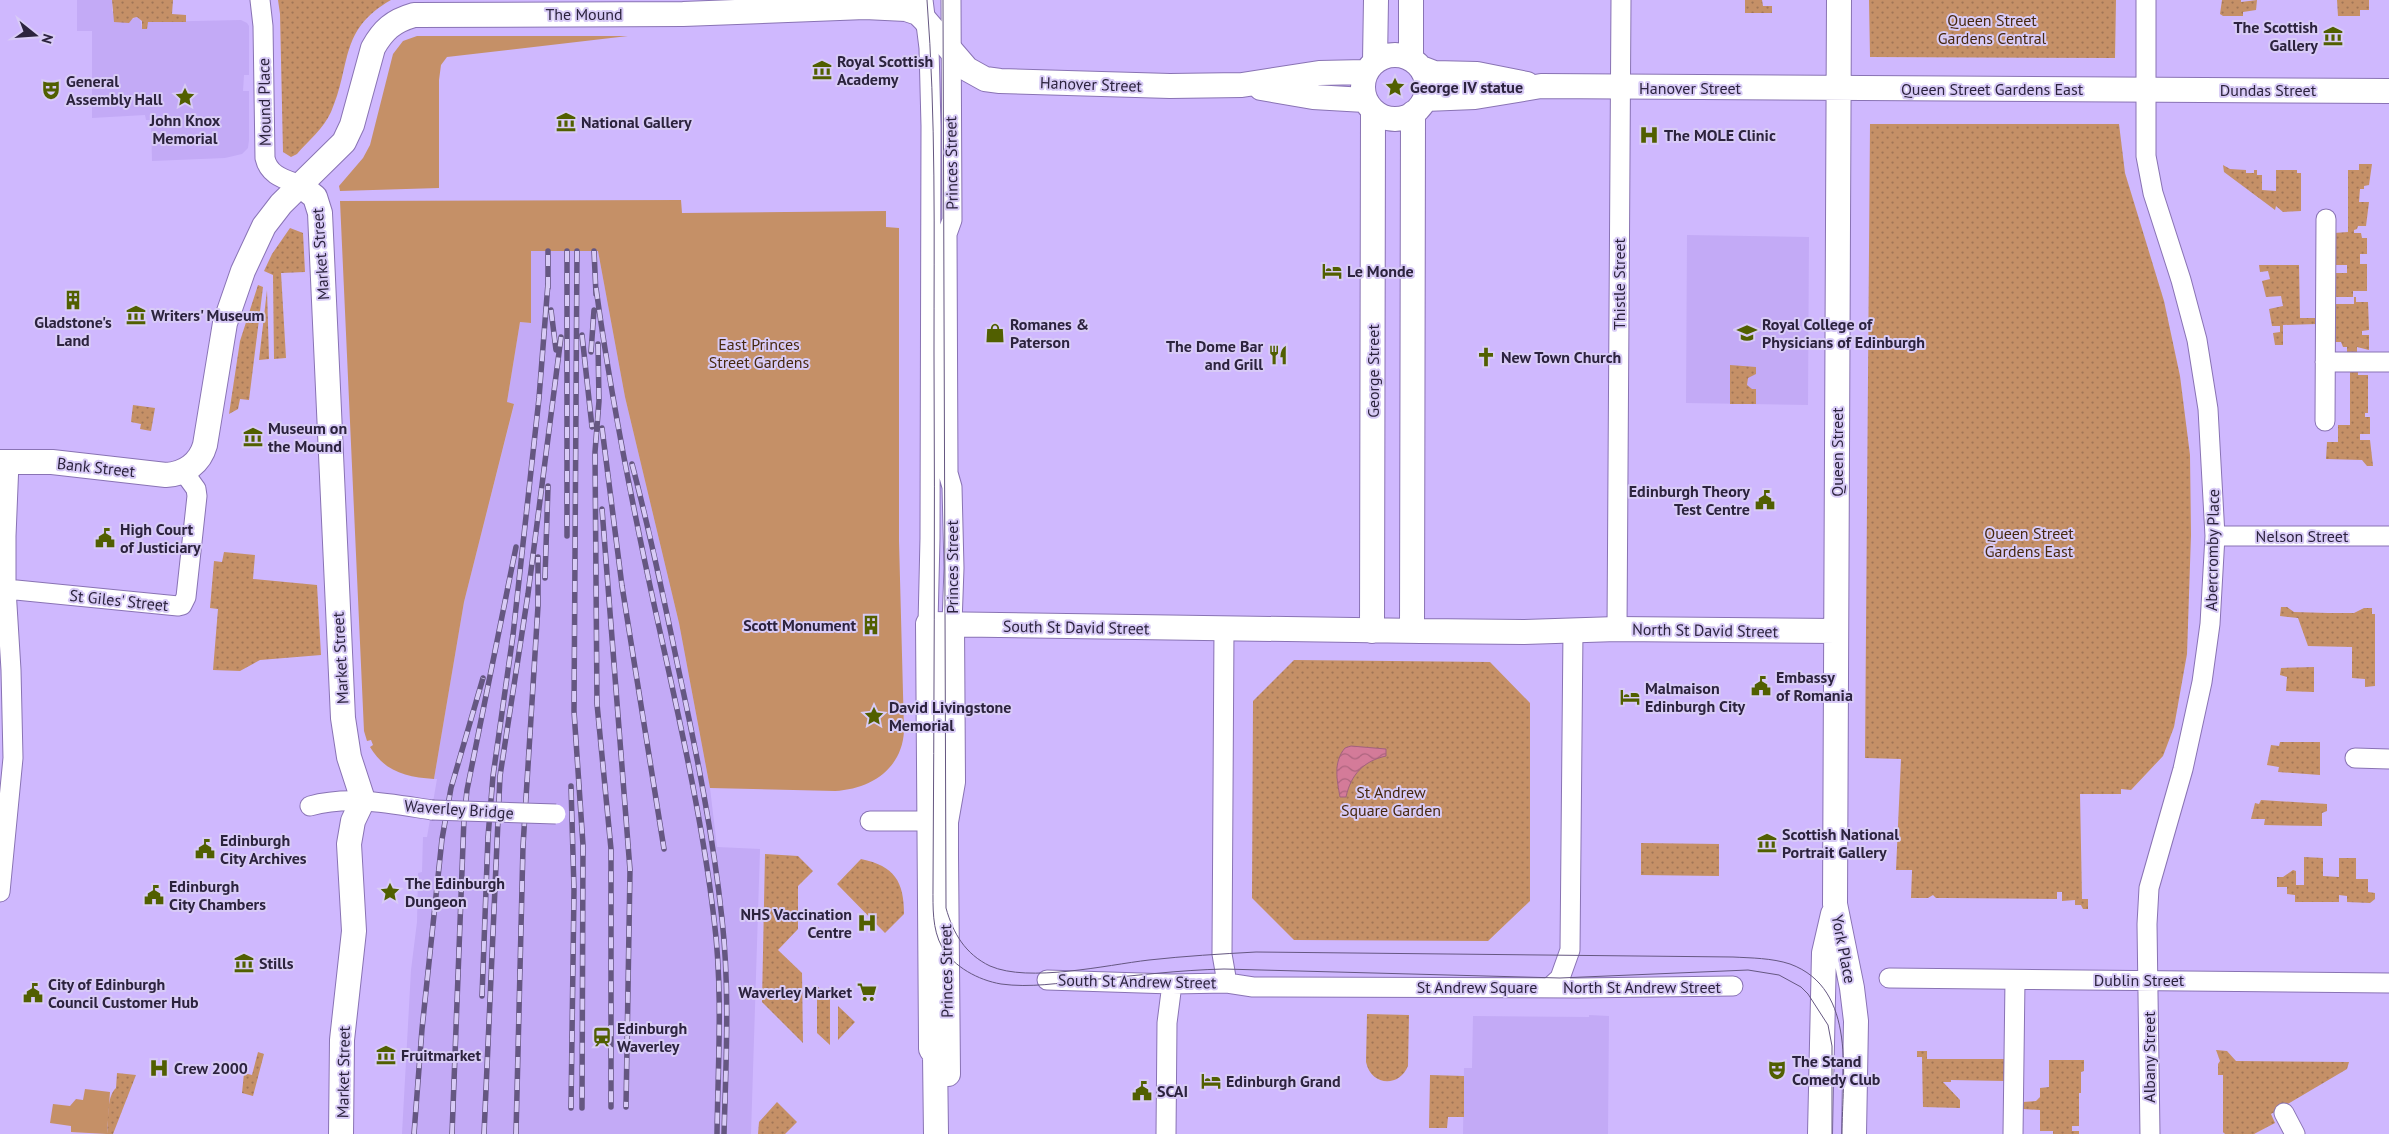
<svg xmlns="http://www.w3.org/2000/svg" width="2389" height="1134" font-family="'PT Sans',sans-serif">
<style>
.built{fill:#c3aaf6}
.green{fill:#c59067}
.garden{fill:url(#garden-dots)}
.water{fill:url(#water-waves);stroke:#a2617e}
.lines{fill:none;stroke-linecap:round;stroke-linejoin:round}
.minor-casing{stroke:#8973b4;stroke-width:21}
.tertiary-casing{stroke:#8973b4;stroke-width:26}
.minor{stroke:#fff;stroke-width:19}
.tertiary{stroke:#fff;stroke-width:24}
.tram{stroke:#655781;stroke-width:1}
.rail-casing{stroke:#655781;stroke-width:5.5}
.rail{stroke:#d8cbf6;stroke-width:4;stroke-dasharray:11;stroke-linecap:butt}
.minor-bridge-casing{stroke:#8973b4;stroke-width:21;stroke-linecap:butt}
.minor-bridge{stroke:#fff;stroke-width:19}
.labels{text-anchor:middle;stroke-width:4;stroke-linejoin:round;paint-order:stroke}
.street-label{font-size:16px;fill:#2c233e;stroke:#d8cbf6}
.park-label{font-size:16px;fill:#46280e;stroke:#d8cbf6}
.poi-label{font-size:16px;font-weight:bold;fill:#2c233e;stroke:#d8cbf6;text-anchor:start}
</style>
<defs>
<pattern id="garden-dots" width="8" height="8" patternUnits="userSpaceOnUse" patternTransform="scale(1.25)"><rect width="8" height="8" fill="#c59067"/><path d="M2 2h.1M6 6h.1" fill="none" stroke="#a07556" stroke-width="1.8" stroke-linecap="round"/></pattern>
<pattern id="water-waves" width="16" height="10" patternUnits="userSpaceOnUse" patternTransform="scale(1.25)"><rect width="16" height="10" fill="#d47b99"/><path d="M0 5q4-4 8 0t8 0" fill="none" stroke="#ac647e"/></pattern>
</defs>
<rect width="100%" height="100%" fill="#cfb8fe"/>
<path class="built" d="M77,0H112V11L130,20L137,17L140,19L142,29L148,22L241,20L247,23L249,26V75H244L243,91H249V140L248,148L242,154L225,158L152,161L151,120H146L145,115L92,118V31H77Z
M1687,235L1809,237L1808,405L1686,403Z
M531,251H598L625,397L679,623L710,788L717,847L760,849L751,1134H402L411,970L417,922L418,873L422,872L423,837H427L437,779H434L464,602L514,405L507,402L520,322L531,323Z
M1589,1015L1609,1016L1608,1134H1463L1464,1068H1472L1473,1016L1589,1017Z"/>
<path class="green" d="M417,36H628L447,57L441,65L439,80V188L340,191L339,186L363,158L370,145L393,54L403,41Z
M681,200L682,213L886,211V227L899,228V541L904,731C902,769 871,789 835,791L710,788L679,623L625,397L598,251H531V323L520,322L507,402L514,404L464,602L434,779C406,777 385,772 370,747L373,745L371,740L367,741L364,731L340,201Z
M85,1089L110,1092L107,1134L71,1132V1126L50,1123L53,1104L70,1106L76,1099L83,1100Z"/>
<path class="garden" d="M112,0H173L172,14L186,15V22H148L147,29H142V21L137,17L133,18L129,23L114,22Z
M278,0H391C338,30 352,65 331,112C324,128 308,141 297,154L291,157L283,152L280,14Z
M1745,0H1762L1763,6H1772V13H1745Z
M1869,0H2116L2115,58L1870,57Z
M2222,0H2241V2L2257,0L2256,10L2243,12V16H2223L2220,14Z
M2337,0H2369V10H2360V16H2338Z
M1870,124H2119L2125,173L2164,301L2180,376L2190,455L2191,535L2187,654L2174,727L2163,756L2131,790L2121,789V794H2080L2082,899H2088V909H2083L2081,905H2075V900L2062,901V892H2057V899L1945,898H1936L1933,895L1928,898H1911L1912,870H1896L1901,759L1865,758Z
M2359,164H2372L2369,185L2364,186V189H2360L2359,202H2369L2366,226H2358L2357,229L2354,230V233H2361L2362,238H2367V254H2360V264H2367V291H2353V297H2334V273H2347V265H2334V233L2348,232V170H2359Z
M2223,165L2230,169L2246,170V173H2254V170H2257V175H2262V190L2276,191V170H2297V173H2301V211L2283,212L2276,206L2275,210L2224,172Z
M290,228L303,233L305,272L281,273L286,358L274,359L273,275L264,271L272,254Z
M2259,265H2299L2300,318H2317V324L2283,325V345H2275L2273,333L2280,332V326H2272L2269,309L2283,306L2281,296L2266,297L2262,281L2270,279L2268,271L2260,272Z
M258,285L263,287L249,400L240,399L238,409L229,414L240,341Z
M267,290L269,359L259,360Z
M2354,297H2356V302H2368L2369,330L2362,331V335H2369V350L2357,347V355H2347V347H2343L2341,342H2334V304H2354Z
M1730,365L1756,367V374L1748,378L1747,385L1752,389H1756V404H1730Z
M2350,370H2358V375H2368V413H2365V417H2370V434H2360V440H2370L2373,466H2367L2362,460L2326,459L2327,442H2338V425H2350Z
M133,405L155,408L151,431L140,429L141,424L131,422Z
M224,552L255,555L253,579L317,585L321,655L260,660L240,671L213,670L218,609L210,608L214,561L222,562Z
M2281,607H2287L2294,612L2328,613H2354L2364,608H2372V614H2375V686L2365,687V679L2352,678V647L2308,646L2298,618L2280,616Z
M1294,660L1490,662L1530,703V901L1488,941L1294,940L1252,898L1253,701Z
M2314,667V692L2286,691L2287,677L2280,675L2281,668Z
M2280,742H2320V775L2278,772L2279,767L2267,765L2271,745L2279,746Z
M2261,800L2327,804V811L2322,813V826L2264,825L2265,819H2251L2255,803L2259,804Z
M1641,843L1719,844V876L1641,875Z
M765,854L798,856L813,871L798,886V929L778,950L802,973L803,1043L762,1002Z
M2304,857L2323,858V876L2339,877V858H2356V879H2368V892L2375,893V899L2370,903L2347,902V896L2339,895V902H2295V895L2287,894V887H2277V877H2283L2293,870L2296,871V885H2304Z
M861,859C895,866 904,882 904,914L885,933L837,884Z
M817,986L830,998V1045L817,1033Z
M838,1006L855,1022L838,1040Z
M1367,1014L1409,1015L1408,1066C1399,1088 1371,1086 1366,1062Z
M2216,1050L2227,1051L2236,1061L2349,1062L2347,1069L2271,1114L2275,1123L2254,1134H2225L2223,1132V1075H2218V1064L2220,1061Z
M1917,1051H1927V1059H2005V1081L1951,1080V1082H1943L1960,1100V1108L1923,1107L1922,1057H1917Z
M258,1052L264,1054L253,1096L242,1093L244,1073L252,1075Z
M2049,1060H2084V1071L2081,1072V1093H2079V1126H2072V1131H2079V1134H2053V1131H2040V1110L2023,1109V1102L2036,1101L2040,1097V1088L2049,1087Z
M117,1073L136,1075L113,1134H107C109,1120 106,1097 116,1088Z
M1430,1075L1464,1076V1117H1448L1447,1128H1429Z
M777,1102L797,1122L785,1134H758L759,1122Z"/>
<path class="water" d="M1351,746L1386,749V756C1364,761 1351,774 1346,797H1340C1337,780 1333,762 1345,748Z"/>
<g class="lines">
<defs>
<path id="minor" d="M260,0L263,26L265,158C269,176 285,179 300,185
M923,0L929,48L931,126L930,538L928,624
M951,0L952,220L947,234L948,473L952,487L954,568L952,624
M2146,0V156L2153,193L2181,280L2197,340L2208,409L2215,536L2210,624L2202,682L2183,769L2149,888L2147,924L2150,1134
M2325,362H2389
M2325,421L2326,219
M2215,536H2389
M6,589L178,606L182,605L186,597L197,496L196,489L183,471
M1224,629L1222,954L1227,983
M1617,629L1621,0
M2355,758L2389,759
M310,806C350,795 392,804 432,810
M870,821H928
M0,892L13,758L11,670L6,589V536L9,462
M1889,978L2389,983
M1047,980L1172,984L1227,983L1253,987L1578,988L1733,986
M1550,987L1560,978L1570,950L1573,630
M2284,1113L2295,1134
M1166,1134L1167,1023L1172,984
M2013,1134L2015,980"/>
<path id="tertiary" d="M1839,0L1835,904L1852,988L1856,1021L1854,1134
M1363 87a32 32 0 1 1 64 0a32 32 0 1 1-64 0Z
M1411,59V0
M1375,61L1376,0
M1421,68L1434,73L1477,74L1527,84
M1261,88L1313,97L1365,100
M1425,99L1475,97L1541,86L2389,91
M300,185L315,197L320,213L343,718L349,757L363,800L353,821L349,844L354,931L342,1040L341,1134
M0,462H52L166,475C185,474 200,463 205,445L225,323L243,271L264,226L281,204L344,142L352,125L373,48C383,30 393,21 414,15L683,14L865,7L906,9L918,13L924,19L967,69L985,79L1000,81L1170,86L1242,85L1319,73L1365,72
M1372,631L1373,112
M1412,631L1413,113
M948,1074L946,856V822L953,782L952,624
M936,1134L935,1055L931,1049V1041L928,624L1421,631L1524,632L1617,629L1836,631
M1820,1134L1824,953L1833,914"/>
</defs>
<use href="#minor" class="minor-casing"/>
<use href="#tertiary" class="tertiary-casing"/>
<use href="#minor" class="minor"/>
<use href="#tertiary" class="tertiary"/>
<path class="tram" d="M927,0C936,117 934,235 934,352C935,531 934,709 933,887C933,907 932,929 942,947C954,967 978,980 1001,984C1030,988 1060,983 1088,980C1133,976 1179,970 1224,969L1560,978L1748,970L1779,975L1801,987L1808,994L1828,1025L1832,1046V1134
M943,0L946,908C953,933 965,954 990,966C1029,983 1106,965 1149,960C1185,956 1220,954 1256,952L1733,957C1751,958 1772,958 1790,964C1858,989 1842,1077 1842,1134"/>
<defs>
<path id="rail" d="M567,251V536
M577,251L574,711L583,845L582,1108
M594,251L596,294
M548,288V251
M596,288C611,398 633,509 657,618C679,718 702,817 714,919C723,990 718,1062 717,1134
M551,310L556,350
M582,335L592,427
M598,344L599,401L595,452L597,704L611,849V1107
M591,352L594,310
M602,428L622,586L664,849
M632,464C650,532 664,599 678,667C696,750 713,834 722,919C730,991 726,1062 724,1134
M602,509L630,870L626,1107
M545,578L548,486
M482,996L488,837L493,776L513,635L539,398L548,283
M571,1108L574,890L571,786
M414,1134L422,1029L442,839L451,788L483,678
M452,1134L464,818L467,790L516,547
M484,1134L500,776L528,594L561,337
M516,1134L523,846L538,606V557"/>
</defs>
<use href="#rail" class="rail-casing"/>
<use href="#rail" class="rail"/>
<defs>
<path id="minor-bridge" d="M432,810L556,814"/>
</defs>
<use href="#minor-bridge" class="minor-bridge-casing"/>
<use href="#minor-bridge" class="minor-bridge"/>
</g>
<defs>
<symbol id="museum-bare" viewBox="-9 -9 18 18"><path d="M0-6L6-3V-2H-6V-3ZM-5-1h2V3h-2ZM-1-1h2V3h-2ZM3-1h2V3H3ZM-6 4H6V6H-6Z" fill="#515f00" stroke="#d8cbf6" stroke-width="2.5" paint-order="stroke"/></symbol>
<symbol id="sight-bare" viewBox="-9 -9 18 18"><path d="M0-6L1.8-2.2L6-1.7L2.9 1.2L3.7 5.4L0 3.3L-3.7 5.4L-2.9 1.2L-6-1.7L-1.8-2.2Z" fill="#515f00" stroke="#d8cbf6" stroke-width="2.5" paint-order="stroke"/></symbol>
<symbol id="theatre-bare" viewBox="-9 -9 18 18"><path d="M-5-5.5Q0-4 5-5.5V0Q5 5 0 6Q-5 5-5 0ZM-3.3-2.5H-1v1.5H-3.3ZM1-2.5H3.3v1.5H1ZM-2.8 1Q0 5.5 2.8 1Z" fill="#515f00" stroke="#d8cbf6" stroke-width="2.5" paint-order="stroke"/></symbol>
<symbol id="hospital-bare" viewBox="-9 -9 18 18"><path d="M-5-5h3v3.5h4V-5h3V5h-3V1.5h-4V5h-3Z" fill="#515f00" stroke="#d8cbf6" stroke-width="2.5" paint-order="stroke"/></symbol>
<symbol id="hotel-bare" viewBox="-9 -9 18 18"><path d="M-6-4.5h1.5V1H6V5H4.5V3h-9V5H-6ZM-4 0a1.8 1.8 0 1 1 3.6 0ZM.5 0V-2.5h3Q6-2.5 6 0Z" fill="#515f00" stroke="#d8cbf6" stroke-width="2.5" paint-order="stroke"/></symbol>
<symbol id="building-bare" viewBox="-9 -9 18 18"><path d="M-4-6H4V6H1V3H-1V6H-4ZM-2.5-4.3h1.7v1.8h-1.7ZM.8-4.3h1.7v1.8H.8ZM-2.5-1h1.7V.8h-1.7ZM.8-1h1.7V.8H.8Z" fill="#515f00" stroke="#d8cbf6" stroke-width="2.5" paint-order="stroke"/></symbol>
<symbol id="shop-bare" viewBox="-9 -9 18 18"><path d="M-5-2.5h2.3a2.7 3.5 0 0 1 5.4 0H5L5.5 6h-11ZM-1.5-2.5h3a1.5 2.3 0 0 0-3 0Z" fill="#515f00" stroke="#d8cbf6" stroke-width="2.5" paint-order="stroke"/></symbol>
<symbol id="university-bare" viewBox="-9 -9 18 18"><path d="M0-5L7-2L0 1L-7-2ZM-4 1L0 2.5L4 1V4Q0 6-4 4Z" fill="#515f00" stroke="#d8cbf6" stroke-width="2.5" paint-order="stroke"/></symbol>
<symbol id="restaurant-bare" viewBox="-9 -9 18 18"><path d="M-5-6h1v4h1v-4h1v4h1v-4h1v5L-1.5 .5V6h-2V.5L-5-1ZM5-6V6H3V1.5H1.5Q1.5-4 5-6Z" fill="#515f00" stroke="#d8cbf6" stroke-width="2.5" paint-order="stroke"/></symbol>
<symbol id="church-bare" viewBox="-9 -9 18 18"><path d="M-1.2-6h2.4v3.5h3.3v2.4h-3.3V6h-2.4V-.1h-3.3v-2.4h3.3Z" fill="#515f00" stroke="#d8cbf6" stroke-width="2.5" paint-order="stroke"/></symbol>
<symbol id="civic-bare" viewBox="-9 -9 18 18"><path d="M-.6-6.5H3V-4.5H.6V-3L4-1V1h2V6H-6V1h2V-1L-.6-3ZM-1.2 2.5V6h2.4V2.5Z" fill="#515f00" stroke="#d8cbf6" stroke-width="2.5" paint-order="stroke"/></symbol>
<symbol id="supermarket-bare" viewBox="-9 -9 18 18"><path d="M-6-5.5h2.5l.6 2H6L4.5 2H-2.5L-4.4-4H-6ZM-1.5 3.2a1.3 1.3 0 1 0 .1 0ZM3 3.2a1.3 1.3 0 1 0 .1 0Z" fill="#515f00" stroke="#d8cbf6" stroke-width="2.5" paint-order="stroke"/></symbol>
<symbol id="station-bare" viewBox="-9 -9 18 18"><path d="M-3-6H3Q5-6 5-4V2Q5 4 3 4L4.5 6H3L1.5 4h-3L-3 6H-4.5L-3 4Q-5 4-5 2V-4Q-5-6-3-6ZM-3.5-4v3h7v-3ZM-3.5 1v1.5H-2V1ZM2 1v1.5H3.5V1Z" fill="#515f00" stroke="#d8cbf6" stroke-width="2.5" paint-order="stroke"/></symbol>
</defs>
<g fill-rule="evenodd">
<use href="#museum-bare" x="2319" y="22" width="28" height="28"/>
<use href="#museum-bare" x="808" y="56" width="28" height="28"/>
<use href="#sight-bare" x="1381" y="73" width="28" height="28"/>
<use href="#theatre-bare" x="37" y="76" width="28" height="28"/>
<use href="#sight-bare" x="171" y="83" width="28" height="28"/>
<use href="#museum-bare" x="552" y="108" width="28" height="28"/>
<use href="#hospital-bare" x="1635" y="121" width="28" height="28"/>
<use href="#hotel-bare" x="1318" y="257" width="28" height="28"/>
<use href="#building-bare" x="59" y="286" width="28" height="28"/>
<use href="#museum-bare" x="122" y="301" width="28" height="28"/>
<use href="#shop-bare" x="981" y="319" width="28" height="28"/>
<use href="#university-bare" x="1733" y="319" width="28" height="28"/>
<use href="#restaurant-bare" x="1264" y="341" width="28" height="28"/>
<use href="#church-bare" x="1472" y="343" width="28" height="28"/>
<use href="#museum-bare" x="239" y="423" width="28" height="28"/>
<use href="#civic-bare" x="1751" y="486" width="28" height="28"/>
<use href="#civic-bare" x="91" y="524" width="28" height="28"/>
<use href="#building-bare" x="857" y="611" width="28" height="28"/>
<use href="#civic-bare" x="1747" y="672" width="28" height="28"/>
<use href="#hotel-bare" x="1616" y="683" width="28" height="28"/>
<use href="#sight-bare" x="860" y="702" width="28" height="28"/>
<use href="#museum-bare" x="1753" y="829" width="28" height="28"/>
<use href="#civic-bare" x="191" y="835" width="28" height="28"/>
<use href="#sight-bare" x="376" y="878" width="28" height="28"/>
<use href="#civic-bare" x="140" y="881" width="28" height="28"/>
<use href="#hospital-bare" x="853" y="909" width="28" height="28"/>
<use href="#museum-bare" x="230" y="949" width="28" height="28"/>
<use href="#supermarket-bare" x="853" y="978" width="28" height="28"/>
<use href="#civic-bare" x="19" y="979" width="28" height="28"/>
<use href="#station-bare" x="588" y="1023" width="28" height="28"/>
<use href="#museum-bare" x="372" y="1041" width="28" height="28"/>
<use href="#hospital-bare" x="145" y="1054" width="28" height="28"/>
<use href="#theatre-bare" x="1763" y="1056" width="28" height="28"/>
<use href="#hotel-bare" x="1197" y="1067" width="28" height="28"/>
<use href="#civic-bare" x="1128" y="1077" width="28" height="28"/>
</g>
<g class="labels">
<g class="street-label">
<text x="584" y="20">The Mound</text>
<text transform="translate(1091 84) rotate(2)" y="6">Hanover Street</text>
<text x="1690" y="94">Hanover Street</text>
<text x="1992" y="95">Queen Street Gardens East</text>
<text x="2268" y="96">Dundas Street</text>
<text transform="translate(264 102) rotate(-91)" y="6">Mound Place</text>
<text transform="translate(951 163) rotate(-91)" y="6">Princes Street</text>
<text transform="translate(320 254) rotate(-94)" y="6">Market Street</text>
<text transform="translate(1619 284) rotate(-90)" y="6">Thistle Street</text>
<text transform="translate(1373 371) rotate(-90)" y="6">George Street</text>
<text transform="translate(1837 452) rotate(-90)" y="6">Queen Street</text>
<text transform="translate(96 467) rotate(6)" y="6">Bank Street</text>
<text x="2302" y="542">Nelson Street</text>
<text transform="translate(2212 550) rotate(-89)" y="6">Abercromby Place</text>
<text transform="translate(952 567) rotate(-90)" y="6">Princes Street</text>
<text transform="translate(119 600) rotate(6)" y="6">St Giles' Street</text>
<text transform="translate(1076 627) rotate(1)" y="6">South St David Street</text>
<text transform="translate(1705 630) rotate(1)" y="6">North St David Street</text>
<text transform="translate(340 658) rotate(-93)" y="6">Market Street</text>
<text transform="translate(459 809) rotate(4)" y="6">Waverley Bridge</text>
<text transform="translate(1844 949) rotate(79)" y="6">York Place</text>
<text transform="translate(946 971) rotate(-91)" y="6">Princes Street</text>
<text x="2139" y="986">Dublin Street</text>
<text transform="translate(1137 981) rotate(1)" y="6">South St Andrew Street</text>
<text x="1477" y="993">St Andrew Square</text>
<text x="1642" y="993">North St Andrew Street</text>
<text transform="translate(2149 1057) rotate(-90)" y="6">Albany Street</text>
<text transform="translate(343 1072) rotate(-89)" y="6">Market Street</text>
</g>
<g class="park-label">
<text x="1992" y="26">Queen Street<tspan x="1992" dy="18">Gardens Central</tspan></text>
<text x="759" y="350">East Princes<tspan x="759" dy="18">Street Gardens</tspan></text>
<text x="2029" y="539">Queen Street<tspan x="2029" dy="18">Gardens East</tspan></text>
<text x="1391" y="798">St Andrew<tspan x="1391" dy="18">Square Garden</tspan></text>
</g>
<g class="poi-label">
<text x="2318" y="33" text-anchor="end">The Scottish<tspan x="2318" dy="18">Gallery</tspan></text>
<text x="837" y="67">Royal Scottish<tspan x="837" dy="18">Academy</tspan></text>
<text x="66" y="87">General<tspan x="66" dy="18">Assembly Hall</tspan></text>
<text x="1410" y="93">George IV statue</text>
<text x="185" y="126" text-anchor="middle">John Knox<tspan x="185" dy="18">Memorial</tspan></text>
<text x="581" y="128">National Gallery</text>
<text x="1664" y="141">The MOLE Clinic</text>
<text x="1347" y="277">Le Monde</text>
<text x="151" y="321">Writers' Museum</text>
<text x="73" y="328" text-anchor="middle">Gladstone's<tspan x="73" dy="18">Land</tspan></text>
<text x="1010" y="330">Romanes &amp;<tspan x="1010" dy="18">Paterson</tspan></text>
<text x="1762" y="330">Royal College of<tspan x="1762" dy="18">Physicians of Edinburgh</tspan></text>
<text x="1263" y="352" text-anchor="end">The Dome Bar<tspan x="1263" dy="18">and Grill</tspan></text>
<text x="1501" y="363">New Town Church</text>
<text x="268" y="434">Museum on<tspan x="268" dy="18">the Mound</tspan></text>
<text x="1750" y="497" text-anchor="end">Edinburgh Theory<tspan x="1750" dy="18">Test Centre</tspan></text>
<text x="120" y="535">High Court<tspan x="120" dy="18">of Justiciary</tspan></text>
<text x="856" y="631" text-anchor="end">Scott Monument</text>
<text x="1776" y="683">Embassy<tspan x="1776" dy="18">of Romania</tspan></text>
<text x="1645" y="694">Malmaison<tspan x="1645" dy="18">Edinburgh City</tspan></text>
<text x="889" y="713">David Livingstone<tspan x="889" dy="18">Memorial</tspan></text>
<text x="1782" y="840">Scottish National<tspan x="1782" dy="18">Portrait Gallery</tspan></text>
<text x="220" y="846">Edinburgh<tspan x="220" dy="18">City Archives</tspan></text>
<text x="405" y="889">The Edinburgh<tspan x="405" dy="18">Dungeon</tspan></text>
<text x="169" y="892">Edinburgh<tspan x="169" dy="18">City Chambers</tspan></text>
<text x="852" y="920" text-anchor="end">NHS Vaccination<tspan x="852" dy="18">Centre</tspan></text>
<text x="259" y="969">Stills</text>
<text x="48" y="990">City of Edinburgh<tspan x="48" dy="18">Council Customer Hub</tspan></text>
<text x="852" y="998" text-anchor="end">Waverley Market</text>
<text x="617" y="1034">Edinburgh<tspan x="617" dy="18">Waverley</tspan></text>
<text x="401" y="1061">Fruitmarket</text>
<text x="1792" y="1067">The Stand<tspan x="1792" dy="18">Comedy Club</tspan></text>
<text x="174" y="1074">Crew 2000</text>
<text x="1226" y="1087">Edinburgh Grand</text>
<text x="1157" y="1097">SCAI</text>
</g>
</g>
<g transform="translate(35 35) rotate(107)" stroke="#d8cbf6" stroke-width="4" paint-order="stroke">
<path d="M0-4L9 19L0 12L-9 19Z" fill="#2c233e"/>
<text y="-8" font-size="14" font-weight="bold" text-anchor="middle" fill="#2c233e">N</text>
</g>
</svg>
